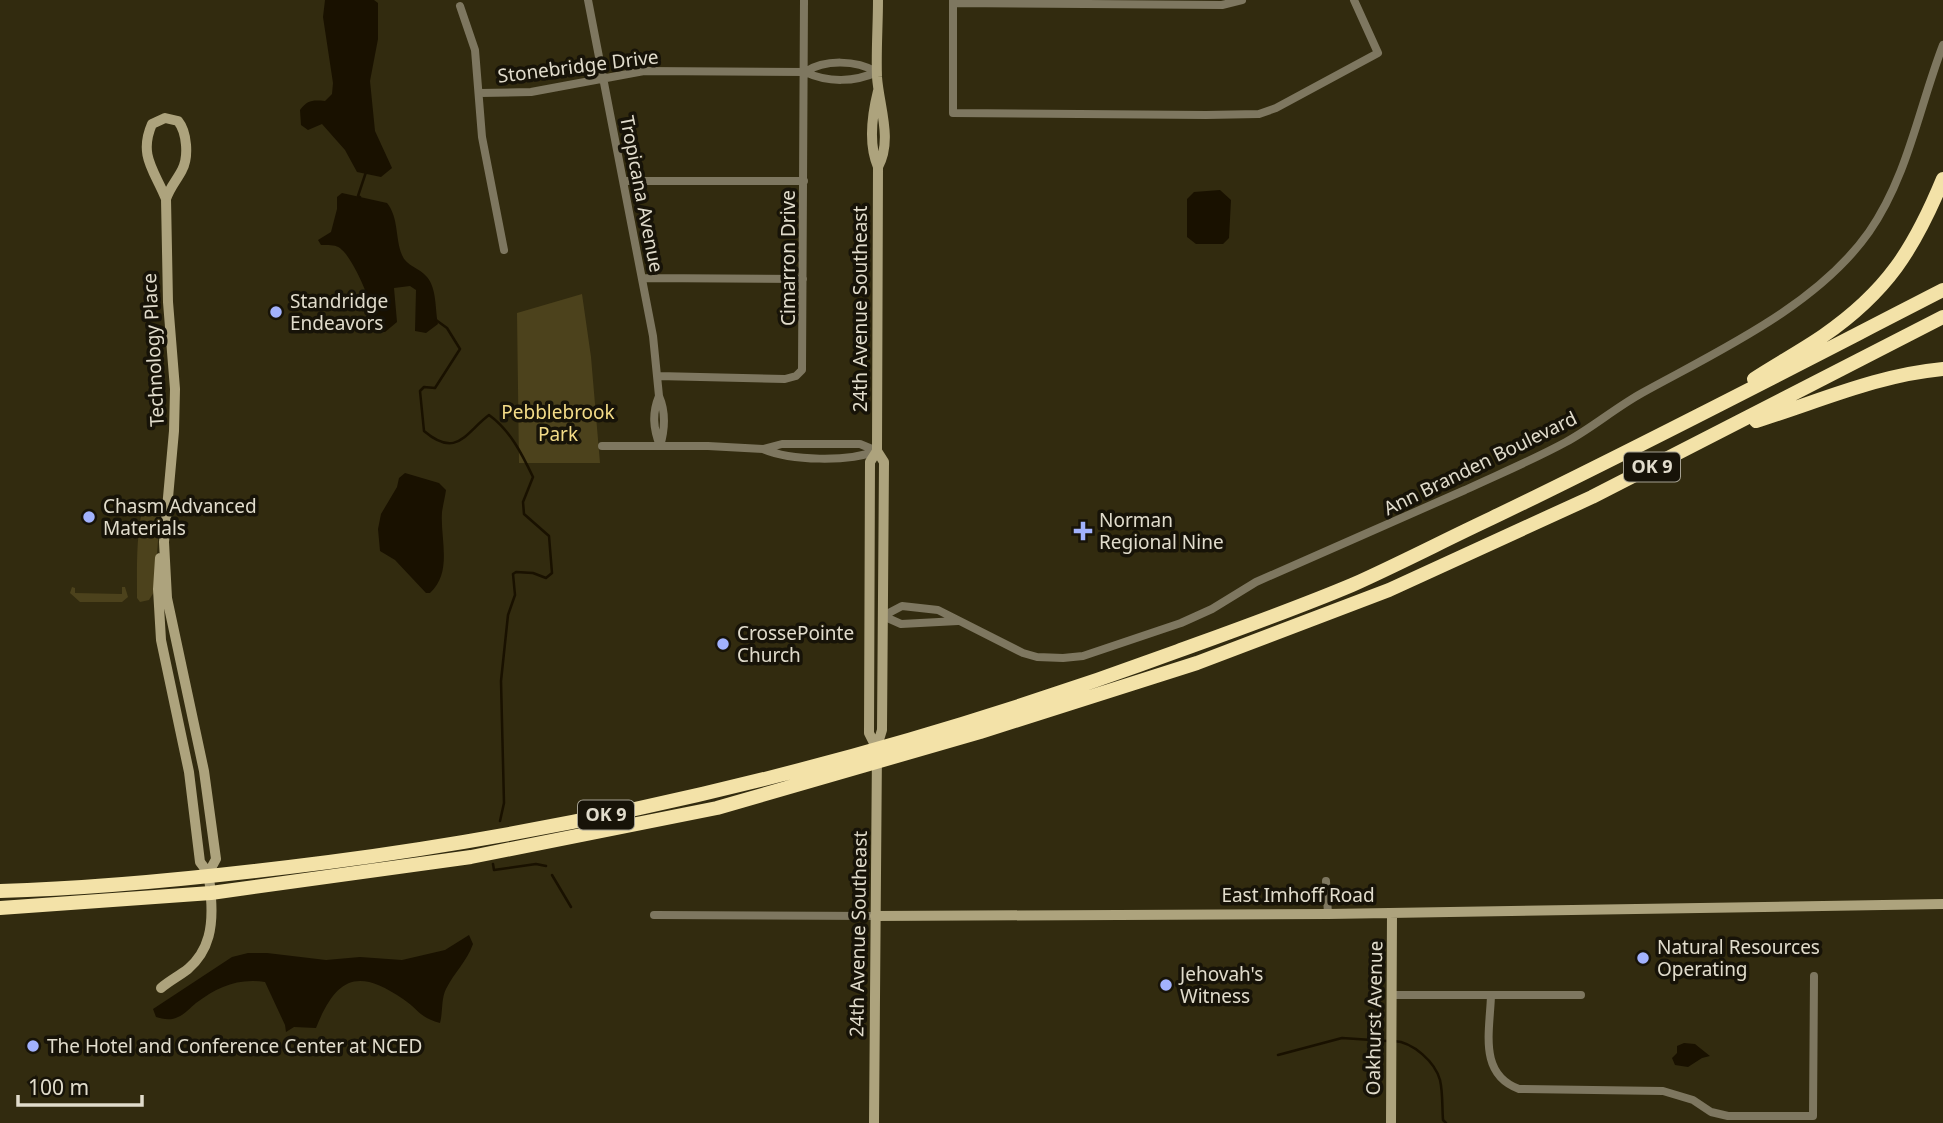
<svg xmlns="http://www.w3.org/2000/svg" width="1943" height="1123" font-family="'Noto Sans',sans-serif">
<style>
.green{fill:#4c421c}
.water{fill:#191100}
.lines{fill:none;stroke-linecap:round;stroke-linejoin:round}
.stream{stroke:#191100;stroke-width:2.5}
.street{stroke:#7e7760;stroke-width:8}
.secondary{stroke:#ada37d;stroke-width:10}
.highway{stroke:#f3e2a8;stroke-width:14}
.poi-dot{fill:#a2b2fd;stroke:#171308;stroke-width:2.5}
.labels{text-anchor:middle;stroke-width:7;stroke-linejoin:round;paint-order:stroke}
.shield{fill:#171308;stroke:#a4a091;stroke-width:2}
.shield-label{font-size:18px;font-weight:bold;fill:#e1dccc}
.street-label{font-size:19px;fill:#e1dccc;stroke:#171308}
.poi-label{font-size:19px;fill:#e1dccc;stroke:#171308;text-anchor:start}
.park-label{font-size:19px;fill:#f3db87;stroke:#171308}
</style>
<rect width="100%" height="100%" fill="#322b0f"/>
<path class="green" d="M582,294L591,357L600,463H519L517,313Z
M148,507L156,508L160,515L154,592L149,600L140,602L137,598C137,570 136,539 142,511Z
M72,587L75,588V593L122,594V587H125L128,597L122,602H80L70,593Z"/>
<path class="water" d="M325,0H374L378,3V39L370,81L375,131L392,168L381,177L357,172L345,150L322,124L308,130L301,125L300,110C308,100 312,100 325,101L332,94L333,83L323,17Z
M1220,190L1231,200L1229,238L1223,244H1196L1187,237V199L1194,192Z
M342,193L387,203C399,218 395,238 402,255C406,266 420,268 427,277C437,289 435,309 438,324L426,333L415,331L416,290L410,286L394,288L397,322L385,332H372C368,322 372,315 370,305C368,293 351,257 342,250C337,244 328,245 321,245L318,240L331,232L337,209V197Z
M405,473L439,483L446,490C445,497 443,505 442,512C440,539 453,572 430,593H426L395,560L380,551L378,529L381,514L397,487L399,478Z
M469,935L473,944C467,961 454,973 446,989C441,999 443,1012 440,1023C420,1018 418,1009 403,999C357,967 336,978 316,1028L294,1027L286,1032L285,1025L265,982C237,978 218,987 196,1003C191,1007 184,1015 178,1017C171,1021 162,1019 156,1017L153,1009L232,957L248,953H267L326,960L360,957L402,960L445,950Z
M1684,1043L1695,1044L1710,1056L1702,1058L1688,1067L1675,1065L1672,1058L1677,1053V1046Z"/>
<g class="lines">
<path class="stream" d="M360,197L358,196L366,172
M436,320L447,328L460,349L435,388L424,387L420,391L424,431C457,459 465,433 489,415C510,430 522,454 533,477L523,502L524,514L549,536L552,573L546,578L533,573L516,572L513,574L515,595L508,615L501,681L504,803L500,821
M493,864L494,870L536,864L546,866
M552,875L571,907
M1394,1041C1413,1042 1435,1062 1440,1080C1443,1093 1442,1107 1443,1120L1446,1123
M1278,1055L1342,1038L1387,1041"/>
<path class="street" d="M588,0L653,336L659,396
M953,0V113L1206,115L1259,114L1276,108L1378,53L1354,0
M953,3L1222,5L1242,0
M460,6L475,50L482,137L504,250
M805,72C825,59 856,60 877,72
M480,93L531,92L644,71L805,72C828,83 855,82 877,72
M624,181H804
M642,278L803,279
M658,376L785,379L796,376L802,370L804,0
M659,396C666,412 665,429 660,446C653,428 652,413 659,396Z
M782,444H860L877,451C848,462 791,461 763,449Z
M602,446H708L763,449
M883,616L902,606L938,610L1023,653L1037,657L1063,658L1083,656L1181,623L1212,609L1256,582C1326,551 1395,521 1465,490C1499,474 1533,460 1566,442C1592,428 1615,408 1642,393C1718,351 1817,306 1869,232C1908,176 1919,107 1943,45
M883,616L901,624L958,621
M1326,881L1328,914
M654,915L875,916
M1392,995H1581
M1491,995C1490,1031 1478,1074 1519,1089L1663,1091L1693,1100L1711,1112L1728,1116H1813L1814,976"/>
<path class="secondary" d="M878,167C893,140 879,106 877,77C876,51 878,25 878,0
M166,199C155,171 138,156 152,124L165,118L178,121C187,132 189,157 182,170C177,180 170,187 166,199L168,302L175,389L174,431L164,542L167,598L204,771L216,859L209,872
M160,558L158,589L161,640L189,772L200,862C210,874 210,883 211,898C213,925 210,950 188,969C179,976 169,981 161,988
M877,746L882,730L884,462L877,451
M875,916L1328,914L1943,904
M874,1123L877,749L869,733L870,462L877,451L878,167C868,144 872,115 878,91
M1391,1123L1392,913"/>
<path class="highway" d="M1754,379C1777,364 1801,351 1823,336C1887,292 1914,249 1943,179
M1756,421C1818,402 1877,375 1943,369
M0,891C110,888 220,876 329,862C619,824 904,752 1178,651C1236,630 1295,609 1352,585C1399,564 1445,540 1492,518C1644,445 1793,367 1943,290
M0,908L211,893L471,857L717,808L980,732L1197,663L1389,590L1592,497L1943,317"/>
</g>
<g class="poi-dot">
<circle cx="276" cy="312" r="7"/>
<circle cx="89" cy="517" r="7"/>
<path d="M1079.5 520.5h7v7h7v7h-7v7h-7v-7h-7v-7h7z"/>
<circle cx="723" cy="644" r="7"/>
<circle cx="1643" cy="958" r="7"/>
<circle cx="1166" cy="985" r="7"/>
<circle cx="33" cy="1046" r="7"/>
</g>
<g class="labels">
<g class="shield">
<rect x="1624" y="452.5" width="56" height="29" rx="5"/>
<rect x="578" y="800.5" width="56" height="29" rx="5"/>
</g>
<g class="shield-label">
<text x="1652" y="473">OK 9</text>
<text x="606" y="821">OK 9</text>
</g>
<g class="street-label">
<text transform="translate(578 66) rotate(-7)" y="7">Stonebridge Drive</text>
<text transform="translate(642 194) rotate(79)" y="7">Tropicana Avenue</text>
<text transform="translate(788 258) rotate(-90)" y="7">Cimarron Drive</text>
<text transform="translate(860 309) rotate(-90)" y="7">24th Avenue Southeast</text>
<text transform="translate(153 350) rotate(-93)" y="7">Technology Place</text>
<text transform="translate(1480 463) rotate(-26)" y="7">Ann Branden Boulevard</text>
<text x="1298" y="902">East Imhoff Road</text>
<text transform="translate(858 934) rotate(-89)" y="7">24th Avenue Southeast</text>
<text transform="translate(1374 1018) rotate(-89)" y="7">Oakhurst Avenue</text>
</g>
<g class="poi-label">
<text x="290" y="308">Standridge<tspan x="290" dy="22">Endeavors</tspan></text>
<text x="103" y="513">Chasm Advanced<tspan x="103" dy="22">Materials</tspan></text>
<text x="1099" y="527">Norman<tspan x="1099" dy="22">Regional Nine</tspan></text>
<text x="737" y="640">CrossePointe<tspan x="737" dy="22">Church</tspan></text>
<text x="1657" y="954">Natural Resources<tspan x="1657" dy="22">Operating</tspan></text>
<text x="1180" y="981">Jehovah's<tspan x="1180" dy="22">Witness</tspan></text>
<text x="47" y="1053">The Hotel and Conference Center at NCED</text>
</g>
<g class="park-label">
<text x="558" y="419">Pebblebrook<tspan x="558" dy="22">Park</tspan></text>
</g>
</g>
<path d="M18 1095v10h124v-10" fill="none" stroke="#e1dccc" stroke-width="3.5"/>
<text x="28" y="1095" font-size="21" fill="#e1dccc" stroke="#171308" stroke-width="5" paint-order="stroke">100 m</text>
</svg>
